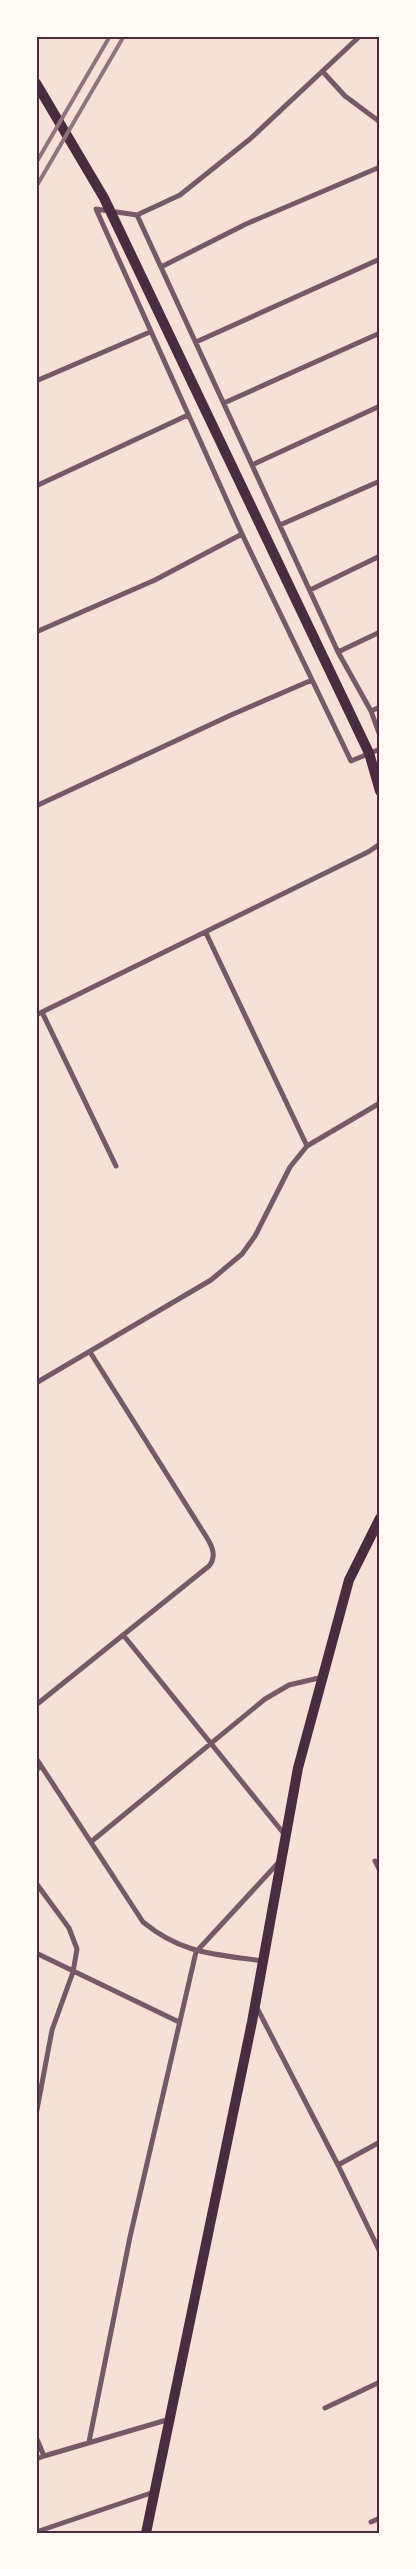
<svg xmlns="http://www.w3.org/2000/svg" width="416" height="2569" font-family="'Sofia Sans Condensed',sans-serif">
<style>
.lines{fill:none;stroke-linecap:round;stroke-linejoin:round}
.minor{stroke:#755966;stroke-width:5}
.secondary{stroke:#4a2c40;stroke-width:10}
.rail{stroke:#8f747c;stroke-width:4}
.neatline{fill:none;stroke:#4a2c40;stroke-width:2}
</style>
<rect width="100%" height="100%" fill="#f7e1d7"/>
<g class="lines">
<path class="minor" d="M360,36L250,139L180,195L137,215L338,652L371,711L380,736
M323,72L345,96L380,122
M137,215L96,209L242,534L351,761L380,749
M161,267L246,224L380,167
M196,342L380,259
M36,381L150,332
M224,403L380,333
M252,465L380,406
M36,486L188,415
M280,525L380,481
M310,590L380,556
M36,632L155,580L242,534
M338,652L380,632
M371,711L380,707
M36,806L231,715L312,680
M206,933L307,1146
M42,1012L116,1166
M36,1015L368,852L380,844
M36,1383L211,1280L242,1254L255,1236L290,1167L307,1146L380,1103
M124,1636L285,1835
M36,1705L209,1566C219,1554 209,1541 202,1530L90,1352
M36,1758L143,1922C182,1954 214,1954 263,1961
M36,1772L40,1764
M92,1841L265,1699L289,1685L323,1677
M375,1861L380,1871
M36,1883L69,1928L77,1949L73,1972L52,2030L36,2115
M36,1953L179,2022
M256,2006L338,2165L380,2252
M338,2165L380,2142
M325,2408L380,2382
M36,2437L44,2456L170,2419
M89,2442L130,2237L196,1952L279,1862
M36,2459L44,2456
M371,2522L380,2518
M36,2532L154,2492"/>
<path class="secondary" d="M36,83L104,198L369,753L380,791
M146,2533L252,2022L298,1768L349,1580L380,1518"/>
<path class="rail" d="M36,163L110,36
M36,187L124,36"/>
</g>
<rect width="416" height="2569" fill="none" stroke="#fffaf5" stroke-width="75"/>
<rect x="38" y="38" width="340" height="2494" class="neatline"/>
</svg>
